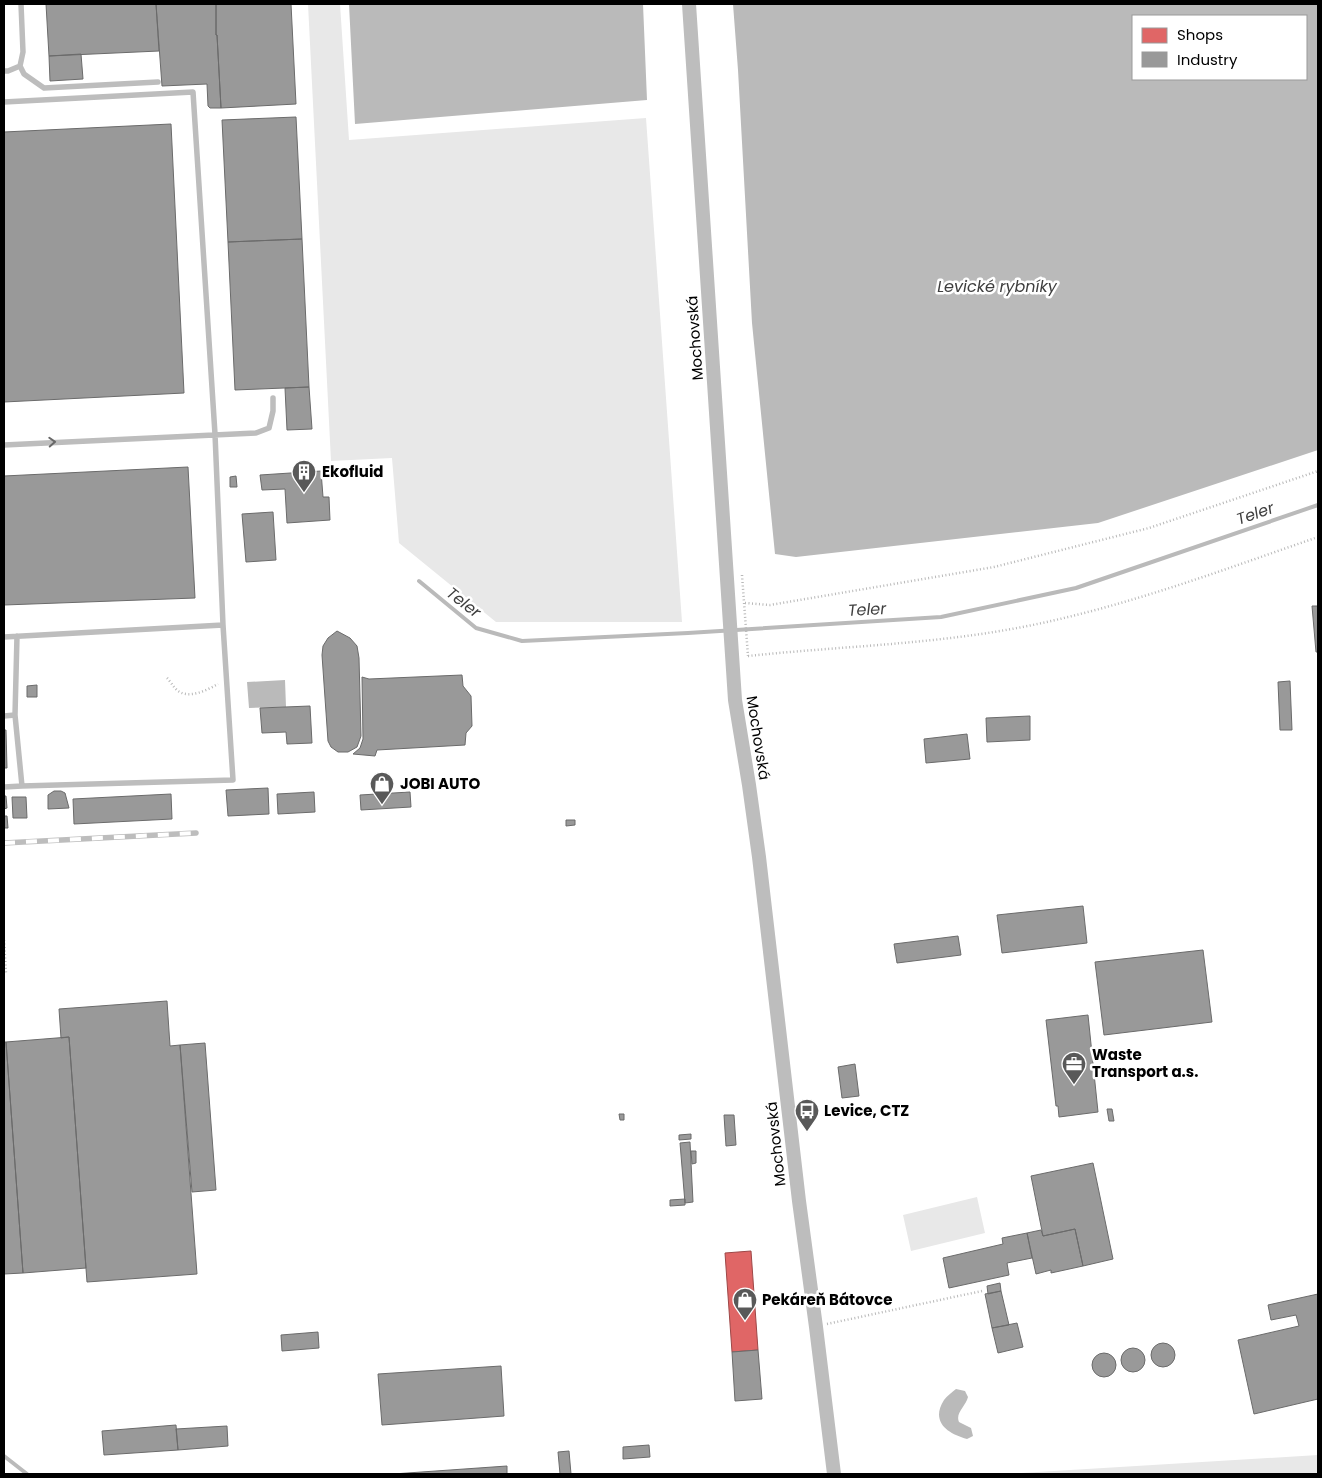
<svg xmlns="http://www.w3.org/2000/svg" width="1322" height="1478" font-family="Poppins,sans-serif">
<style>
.green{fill:#e8e8e8}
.water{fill:#bababa;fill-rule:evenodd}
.shops{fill:#e06666;stroke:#9d4747}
.industry{fill:#999;stroke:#6b6b6b}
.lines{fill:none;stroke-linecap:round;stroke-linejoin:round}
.stream{stroke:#bababa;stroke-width:4}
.path{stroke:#b8b8b8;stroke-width:2.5;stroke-dasharray:1 2.5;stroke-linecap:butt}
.service{stroke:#bdbdbd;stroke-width:5.5}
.tertiary{stroke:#bdbdbd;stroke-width:14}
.rail-casing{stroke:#bdbdbd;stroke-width:5.5}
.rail{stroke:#fff;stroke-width:4;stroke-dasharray:11;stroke-linecap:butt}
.oneway{stroke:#686868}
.labels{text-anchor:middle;stroke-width:5;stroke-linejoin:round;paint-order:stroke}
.street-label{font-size:15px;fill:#000;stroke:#fff}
.poi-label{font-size:15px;font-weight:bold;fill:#000;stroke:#fff;text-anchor:start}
.water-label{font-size:16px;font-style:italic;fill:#3e3e3e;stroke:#fff}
</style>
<rect width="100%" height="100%" fill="#fff"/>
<path class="green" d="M308,4H340L349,140L646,118L682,622H496L399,543L392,458L331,461Z
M977,1197L985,1233L911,1251L903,1215Z
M1318,1455V1474H1017L1021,1473Z"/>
<path class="water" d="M349,4H643L647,100L355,124Z
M733,4H1318V450L1098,523L796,557L775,554L752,323L738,70ZM1133,16H1306V79H1133Z
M285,680L286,707L249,708L247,682Z
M956,1389L965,1391L968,1397C966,1406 955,1413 959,1422L971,1428L973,1436L967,1439C948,1434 930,1422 944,1400C947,1396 952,1392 956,1389Z"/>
<path class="shops" d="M751,1251L758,1350L732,1352L725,1253Z"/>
<path class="industry" d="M46,4H156L159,51L49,56Z
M156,4H216V35H217L221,108H210L208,106L207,84L162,86Z
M216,4H291L296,104L221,108L217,35H216Z
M81,54L83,79L50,81L49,56Z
M296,117L302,239L228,242L222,120Z
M171,124L184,393L4,402V132Z
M302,239L309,387L235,390L228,242Z
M309,387L312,429L287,430L285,388Z
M188,467L195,598L4,605V476Z
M321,471L323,497H329L330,520L287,523L285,489L262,490L260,475Z
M236,476L237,487H230V477Z
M273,512L276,560L246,562L242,514Z
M1312,606H1318V652H1316Z
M337,631L350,638L357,646L359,658L361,736L357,747L348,752H338L331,747L328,741L322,655L323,646L328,638Z
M462,675L463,686L471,696L472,726L466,733L465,745L377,750L375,756L353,754L360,748L363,739L362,677L369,679Z
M1290,681L1292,730H1280L1278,682Z
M37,685V697H27V686Z
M310,706L312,743L287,744L286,732L262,733L260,708Z
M1030,716V740L987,742L986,718Z
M4,730H6L7,768H4Z
M967,734L970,759L926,763L924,739Z
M268,788L269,814L228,816L226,790Z
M54,791H61L65,793L69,808L48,809V795Z
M314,792L315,812L278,814L277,794Z
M410,792L411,807L361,810L360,795Z
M171,794L172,819L74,824L73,799Z
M4,796H6L7,808L4,809Z
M12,797H26L27,818H13Z
M4,816H7L8,828H4Z
M566,820H575V825L566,826Z
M1083,906L1087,943L1002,953L997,915Z
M958,936L961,955L897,963L894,944Z
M1203,950L1212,1022L1104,1035L1095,962Z
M167,1001L170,1046L180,1045L197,1274L87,1282L69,1037L61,1038L59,1009Z
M1088,1015L1098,1112L1059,1117L1058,1106H1056L1046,1020Z
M69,1037L86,1268L23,1273L6,1042Z
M4,1042H6L23,1273L4,1274Z
M205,1043L216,1190L192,1192L180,1045Z
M855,1064L859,1096L842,1098L838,1067Z
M1107,1109H1112L1114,1121H1109Z
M619,1114H624V1120H620Z
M724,1115H734L736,1145L726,1146Z
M691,1134V1139L679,1140V1135Z
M690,1142L693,1202L685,1203L680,1143Z
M691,1151H696V1163L692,1164Z
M1093,1163L1113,1259L1083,1266L1075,1229L1043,1236L1031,1176Z
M685,1199V1205L670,1206V1200Z
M1075,1229L1083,1266L1051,1273V1270L1036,1274L1027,1233L1041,1230L1043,1236Z
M1027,1233L1032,1258L1007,1263L1009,1275L949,1288L943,1258L1003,1244L1002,1238Z
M1000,1283L1001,1291L988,1294L987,1286Z
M1001,1291L1009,1325L992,1328L985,1294Z
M1318,1294V1399L1254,1414L1238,1340L1299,1326L1296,1315L1271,1320L1268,1305Z
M1017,1323L1023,1347L998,1353L992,1328Z
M318,1332L319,1348L282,1351L281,1335Z
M1151 1355a12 12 0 1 1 24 0a12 12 0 1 1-24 0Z
M1121 1360a12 12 0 1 1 24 0a12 12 0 1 1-24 0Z
M758,1350L762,1399L735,1401L732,1352Z
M1092 1365a12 12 0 1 1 24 0a12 12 0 1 1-24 0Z
M501,1366L504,1416L382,1425L378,1374Z
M176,1425L178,1450L104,1455L102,1431Z
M227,1426L228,1446L178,1450L176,1429Z
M649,1445L650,1457L623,1459V1447Z
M569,1451L571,1474H560L558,1452Z
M507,1466V1474H393Z"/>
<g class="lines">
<path class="stream" d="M419,581L476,628L522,641L688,633L941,617L1076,588L1318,505
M4,1456L27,1474"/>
<path class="path" d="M742,575L748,656
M745,603L770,605L994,567L1149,528L1318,471
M748,656C832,647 916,645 1000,631C1109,613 1214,573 1318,537
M167,678C171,682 174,688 178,691C190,699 207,690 218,684
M4,940L6,973
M827,1324L982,1291"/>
<path class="service" d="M20,66L24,74L44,88L158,82
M4,71H8L20,66L23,52L21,4
M4,102L193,92L215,434L223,625L233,780L22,786
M4,445L256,433L269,428L273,411V398
M4,637L223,625
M4,716L15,715L17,636
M4,787L22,786L15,715"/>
<path class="tertiary" d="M689,4L735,700L749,785L759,857L799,1201L816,1327L834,1474"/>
<defs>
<path id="rail" d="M4,843L196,833"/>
</defs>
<use href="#rail" class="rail-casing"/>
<use href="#rail" class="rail"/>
</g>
<defs><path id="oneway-chevron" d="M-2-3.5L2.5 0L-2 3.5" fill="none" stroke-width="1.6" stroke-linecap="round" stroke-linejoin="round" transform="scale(1.25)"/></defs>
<use class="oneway" href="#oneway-chevron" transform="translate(52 442) rotate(-3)"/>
<defs>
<symbol id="building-pin" viewBox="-11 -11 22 30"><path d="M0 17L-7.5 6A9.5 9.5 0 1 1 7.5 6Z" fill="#595959" stroke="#fff"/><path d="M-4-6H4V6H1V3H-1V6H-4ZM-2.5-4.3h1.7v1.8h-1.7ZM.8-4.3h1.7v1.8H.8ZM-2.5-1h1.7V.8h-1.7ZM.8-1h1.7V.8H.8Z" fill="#fff"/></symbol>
<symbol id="shop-pin" viewBox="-11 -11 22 30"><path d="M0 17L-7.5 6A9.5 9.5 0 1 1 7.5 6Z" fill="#595959" stroke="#fff"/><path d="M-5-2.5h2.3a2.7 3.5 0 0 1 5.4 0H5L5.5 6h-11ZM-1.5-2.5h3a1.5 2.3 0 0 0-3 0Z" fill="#fff"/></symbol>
<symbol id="office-pin" viewBox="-11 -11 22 30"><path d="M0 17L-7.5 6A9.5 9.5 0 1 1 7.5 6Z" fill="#595959" stroke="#fff"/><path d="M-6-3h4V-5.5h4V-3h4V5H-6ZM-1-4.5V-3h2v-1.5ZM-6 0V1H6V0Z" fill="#fff"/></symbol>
<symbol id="bus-pin" viewBox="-11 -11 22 30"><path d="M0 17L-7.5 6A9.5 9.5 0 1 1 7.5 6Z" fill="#595959" stroke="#fff"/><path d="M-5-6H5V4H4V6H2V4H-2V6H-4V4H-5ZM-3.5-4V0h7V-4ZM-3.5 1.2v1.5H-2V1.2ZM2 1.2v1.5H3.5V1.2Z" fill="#fff"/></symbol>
</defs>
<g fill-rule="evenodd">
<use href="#building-pin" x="290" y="458" width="28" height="38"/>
<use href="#shop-pin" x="368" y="770" width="28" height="38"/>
<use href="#office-pin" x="1060" y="1050" width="28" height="38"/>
<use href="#bus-pin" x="793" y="1097" width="28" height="38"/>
<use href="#shop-pin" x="731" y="1286" width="28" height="38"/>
</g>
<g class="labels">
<g class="street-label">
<text transform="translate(695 338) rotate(-94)" y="5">Mochovská</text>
<text transform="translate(758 738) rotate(81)" y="5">Mochovská</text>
<text transform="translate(776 1144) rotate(-96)" y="5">Mochovská</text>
</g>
<g class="poi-label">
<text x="322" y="477">Ekofluid</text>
<text x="400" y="789">JOBI AUTO</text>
<text x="1092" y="1060">Waste<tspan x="1092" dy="17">Transport a.s.</tspan></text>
<text x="824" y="1116">Levice, CTZ</text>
<text x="762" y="1305">Pekáreň Bátovce</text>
</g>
<g class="water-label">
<text x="997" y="292">Levické rybníky</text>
<text transform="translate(1255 513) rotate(-19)" y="6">Teler</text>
<text transform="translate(464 602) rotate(38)" y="6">Teler</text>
<text transform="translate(867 609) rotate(-3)" y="6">Teler</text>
</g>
</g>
<rect width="1322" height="1478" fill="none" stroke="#000000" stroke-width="10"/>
<rect x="1132" y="15" width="175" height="65" fill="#ffffff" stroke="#999999"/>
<rect x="1142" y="28" width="25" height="15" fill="#e06666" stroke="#999999"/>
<text x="1177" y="40" font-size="15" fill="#000000">Shops</text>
<rect x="1142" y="52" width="25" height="15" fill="#999999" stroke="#999999"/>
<text x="1177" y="65" font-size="15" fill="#000000">Industry</text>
</svg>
